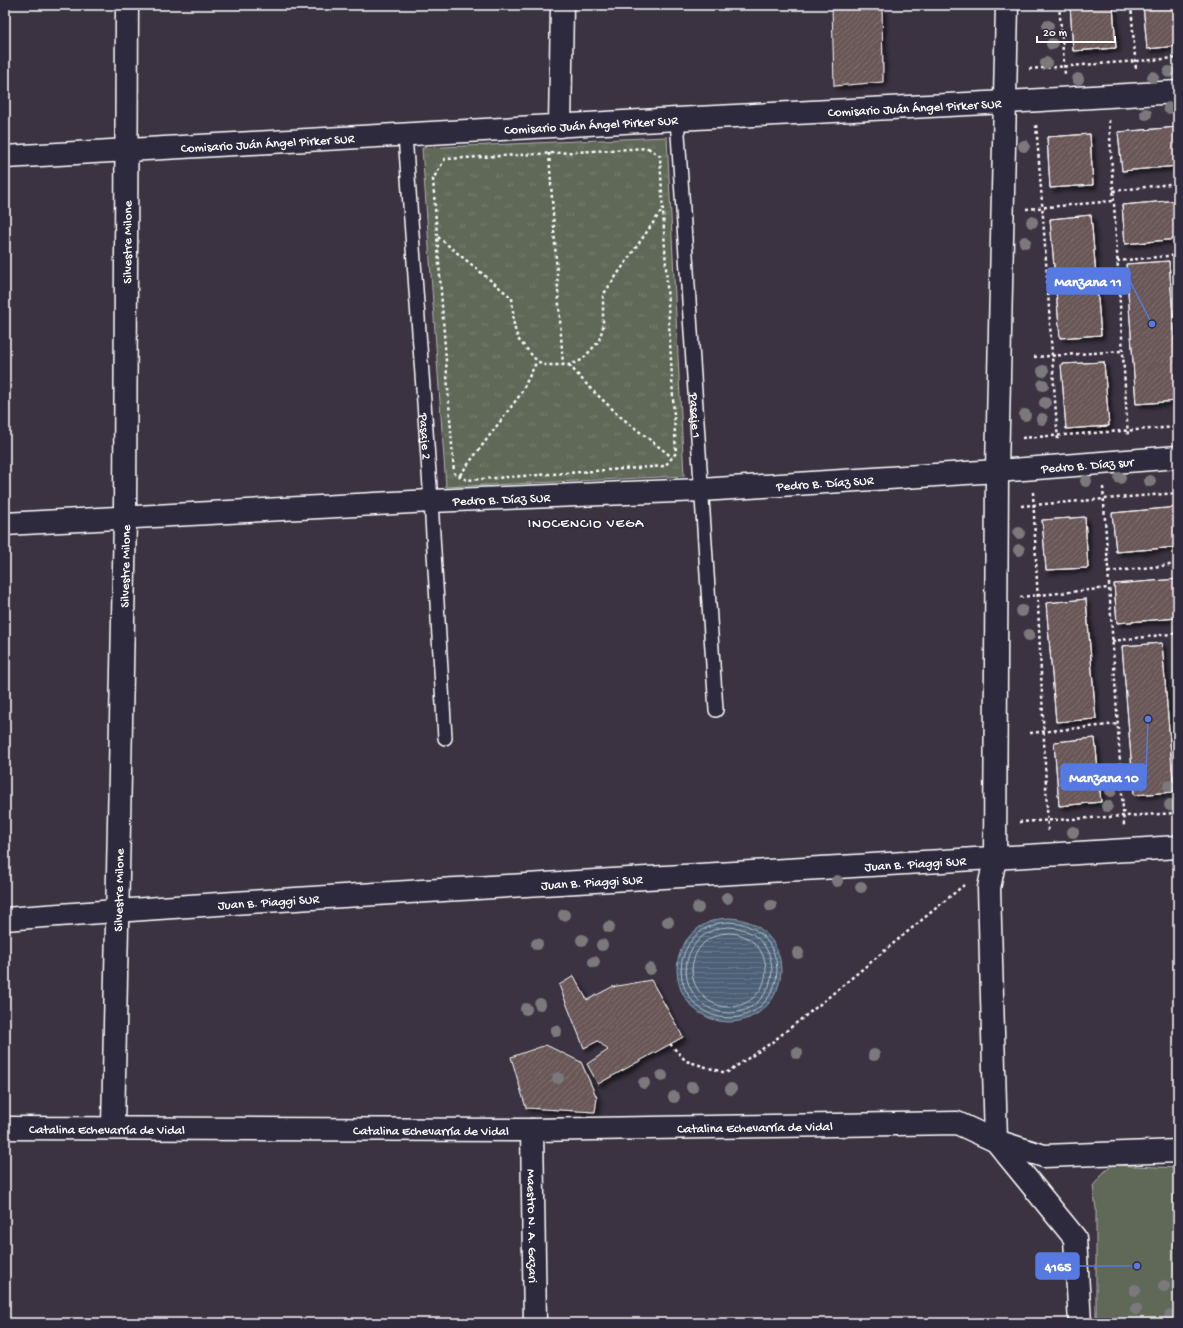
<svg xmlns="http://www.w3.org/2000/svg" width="1183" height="1328" font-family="'Gochi Hand',sans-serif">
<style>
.grass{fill:#606759;stroke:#b0b3ac}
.park{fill:url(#park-tufts);stroke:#b0b3ac}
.water{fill:url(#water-rules);stroke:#93a0ad}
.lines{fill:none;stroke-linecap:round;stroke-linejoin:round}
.shore{stroke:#b7bfc8;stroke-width:1}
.building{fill:url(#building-hatch);stroke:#fff;filter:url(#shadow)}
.service-casing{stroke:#fff;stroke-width:16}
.minor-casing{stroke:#fff;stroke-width:25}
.path{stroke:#fff;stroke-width:2.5;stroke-dasharray:3 3;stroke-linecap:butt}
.service{stroke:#2f2a3d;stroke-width:13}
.minor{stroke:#2f2a3d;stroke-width:22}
.tree{fill:#7b797c}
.labels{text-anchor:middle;stroke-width:3;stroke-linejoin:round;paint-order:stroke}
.street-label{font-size:13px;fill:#fff;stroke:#2f2a3d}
.neighbourhood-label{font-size:14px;letter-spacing:1px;fill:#fff;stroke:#2f2a3d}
.leader{fill:none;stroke:#567ae2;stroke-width:1.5}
.callout-dot{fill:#567ae2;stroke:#2f2a3d;stroke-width:1.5}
.callout{fill:#567ae2;stroke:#567ae2;stroke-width:1.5}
.callout-label{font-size:14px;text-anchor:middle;font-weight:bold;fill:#fff}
</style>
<defs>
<pattern id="park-tufts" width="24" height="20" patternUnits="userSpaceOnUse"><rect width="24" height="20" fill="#606759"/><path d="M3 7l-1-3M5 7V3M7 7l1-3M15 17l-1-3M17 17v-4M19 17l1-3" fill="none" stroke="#787e72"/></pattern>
<pattern id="water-rules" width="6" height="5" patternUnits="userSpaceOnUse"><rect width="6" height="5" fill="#4b6076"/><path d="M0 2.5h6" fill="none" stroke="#66788b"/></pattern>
<pattern id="building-hatch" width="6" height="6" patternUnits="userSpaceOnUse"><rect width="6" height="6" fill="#695657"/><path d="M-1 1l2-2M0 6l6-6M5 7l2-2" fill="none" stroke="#806f70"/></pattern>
<filter id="shadow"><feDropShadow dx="3.5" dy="3.5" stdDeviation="2" flood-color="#0009"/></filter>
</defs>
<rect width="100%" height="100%" fill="#3b3342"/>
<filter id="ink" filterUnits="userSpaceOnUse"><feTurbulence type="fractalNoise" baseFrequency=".025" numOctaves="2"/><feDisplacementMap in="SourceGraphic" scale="8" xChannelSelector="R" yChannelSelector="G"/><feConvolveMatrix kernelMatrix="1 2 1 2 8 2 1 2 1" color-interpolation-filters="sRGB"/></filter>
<g filter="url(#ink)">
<path class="grass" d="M1113,1165L1178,1168V1323H1096V1209L1093,1186L1104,1172Z"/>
<path class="park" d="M667,137L684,476L446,487L422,148Z"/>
<path class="water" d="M677 970a52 52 0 1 1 104 0a52 52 0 1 1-104 0Z"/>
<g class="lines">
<path class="shore" d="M681 970a48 48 0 1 1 96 0a48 48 0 1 1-96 0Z
M686 970a43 43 0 1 1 86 0a43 43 0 1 1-86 0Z
M692 970a37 37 0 1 1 74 0a37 37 0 1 1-74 0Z"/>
</g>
<path class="building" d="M832,5H882L883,82L834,86Z
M1070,5H1113L1116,48L1073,51Z
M1070,5H1113L1116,48L1073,51Z
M1143,5H1178V46L1147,49Z
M1143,5H1178V46L1147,49Z
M1178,127V166L1122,171L1118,132Z
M1178,127V166L1122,171L1118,132Z
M1090,134L1093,185L1050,188L1047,137Z
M1090,134L1093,185L1050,188L1047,137Z
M1178,200V239L1125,244L1122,205Z
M1178,200V239L1125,244L1122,205Z
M1091,215L1101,335L1060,338L1050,219Z
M1091,215L1101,335L1060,338L1050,219Z
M1169,261L1178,385V401L1136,404L1126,264Z
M1169,261L1178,385V401L1136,404L1126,264Z
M1104,362L1109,426L1066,429L1061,364Z
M1104,362L1109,426L1066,429L1061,364Z
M1178,507V547L1116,552L1112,513Z
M1178,507V547L1116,552L1112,513Z
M1085,517L1088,568L1046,570L1042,520Z
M1085,517L1088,568L1046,570L1042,520Z
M1178,579V618L1117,623L1114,584Z
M1178,579V618L1117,623L1114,584Z
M1086,599L1096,719L1056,722L1046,603Z
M1086,599L1096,719L1056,722L1046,603Z
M1162,643L1174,792L1134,795L1122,646Z
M1162,643L1174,792L1134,795L1122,646Z
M1095,738L1101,802L1059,806L1054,742Z
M1095,738L1101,802L1059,806L1054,742Z
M574,976L587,1000L612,987L651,980L683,1037L598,1084L587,1064L608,1050L598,1041L584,1048L559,985Z
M546,1045L581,1062L597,1098L595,1112L526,1108L511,1057Z"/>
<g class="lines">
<defs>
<g id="service">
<path id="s1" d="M677,119L716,710"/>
<path id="s2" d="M405,135L431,501L445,738"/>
</g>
<g id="minor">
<path d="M1007,5L997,471L995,859L989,888L996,1141L1075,1238L1080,1323"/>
<path d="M560,126L562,5"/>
<path id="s3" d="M5,157L677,119L1006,102L1178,92"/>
<path id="s4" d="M5,524L431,501L701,490L997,471L1178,457"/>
<path id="s5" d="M5,919C396,890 787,871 1178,847"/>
<path id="s6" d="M5,1128L532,1130L957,1123L996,1141L1044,1156L1178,1151"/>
<path id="s7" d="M113,1128L125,518L127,5"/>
<path id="s8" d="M532,1130L535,1323"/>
</g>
</defs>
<use href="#service" class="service-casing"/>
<use href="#minor" class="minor-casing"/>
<path class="path" d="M1059,5L1065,74
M1131,5L1136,70
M1029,69L1178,58
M1109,120L1128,437
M1036,125C1045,230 1050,336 1058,441
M648,148L660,156L676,453L665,466L467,480L454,473L433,179L445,159Z
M549,153L563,365
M1113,191L1178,183
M1026,209L1113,201
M438,237L512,298L514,326L518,339L537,361L545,365H569L582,360L599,341L603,327V295L662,210
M1117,261L1178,255
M1034,357L1122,351
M569,365L590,388L622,418L672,457
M1022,438L1178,427
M460,475L520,395L537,361
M1103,487L1124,826
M1033,492L1048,831
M1021,506L1178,493
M1108,572L1178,564
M1020,597L1109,588
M1112,641L1178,633
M1030,733L1118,724
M1019,822L1178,813
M670,1044L686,1061L726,1073L771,1043L819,1005L964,885"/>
<use href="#service" class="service"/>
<use href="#minor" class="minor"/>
</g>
<g class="tree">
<circle cx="1048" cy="26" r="6"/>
<circle cx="1052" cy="44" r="6"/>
<circle cx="1046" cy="63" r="6"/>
<circle cx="1169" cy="72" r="6"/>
<circle cx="1153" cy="77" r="6"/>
<circle cx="1078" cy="79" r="6"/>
<circle cx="1169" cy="108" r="6"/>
<circle cx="1146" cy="114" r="6"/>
<circle cx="1024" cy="146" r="6"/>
<circle cx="1032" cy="222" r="6"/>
<circle cx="1025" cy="242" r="6"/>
<circle cx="1043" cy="371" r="6"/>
<circle cx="1043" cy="385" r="6"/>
<circle cx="1045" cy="403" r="6"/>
<circle cx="1025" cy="415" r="6"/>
<circle cx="1042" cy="419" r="6"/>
<circle cx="1120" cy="478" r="6"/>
<circle cx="1086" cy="481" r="6"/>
<circle cx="1150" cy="481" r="6"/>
<circle cx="1019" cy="533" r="6"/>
<circle cx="1019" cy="550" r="6"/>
<circle cx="1022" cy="611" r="6"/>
<circle cx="1029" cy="635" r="6"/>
<circle cx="1169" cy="786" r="6"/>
<circle cx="1111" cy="791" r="6"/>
<circle cx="1170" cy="805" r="6"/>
<circle cx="1107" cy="806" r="6"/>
<circle cx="1073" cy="832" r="6"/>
<circle cx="837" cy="881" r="6"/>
<circle cx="861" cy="887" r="6"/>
<circle cx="727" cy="898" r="6"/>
<circle cx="771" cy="906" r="6"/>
<circle cx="698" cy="908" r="6"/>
<circle cx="564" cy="915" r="6"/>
<circle cx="668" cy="922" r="6"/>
<circle cx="609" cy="927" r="6"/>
<circle cx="582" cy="940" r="6"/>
<circle cx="537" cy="944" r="6"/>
<circle cx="602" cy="945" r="6"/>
<circle cx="798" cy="953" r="6"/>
<circle cx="594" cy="962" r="6"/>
<circle cx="650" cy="969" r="6"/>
<circle cx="540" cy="1004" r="6"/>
<circle cx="526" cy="1009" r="6"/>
<circle cx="556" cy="1031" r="6"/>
<circle cx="797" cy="1053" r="6"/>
<circle cx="874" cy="1055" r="6"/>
<circle cx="662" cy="1076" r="6"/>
<circle cx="558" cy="1078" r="6"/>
<circle cx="644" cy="1083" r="6"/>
<circle cx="692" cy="1087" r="6"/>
<circle cx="731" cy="1089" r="6"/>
<circle cx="674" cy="1097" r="6"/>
<circle cx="1164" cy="1286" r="6"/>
<circle cx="1135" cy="1290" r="6"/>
<circle cx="1136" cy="1309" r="6"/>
<circle cx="1170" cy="1316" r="6"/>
</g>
</g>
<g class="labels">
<g class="street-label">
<text dy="5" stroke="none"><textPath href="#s3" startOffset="911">Comisario Juán Ángel Pirker SUR</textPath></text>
<text dy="5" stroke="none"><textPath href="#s3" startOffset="587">Comisario Juán Ángel Pirker SUR</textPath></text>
<text dy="5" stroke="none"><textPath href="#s3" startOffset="263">Comisario Juán Ángel Pirker SUR</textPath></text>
<text dy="5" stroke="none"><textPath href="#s7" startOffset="886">Silvestre Milone</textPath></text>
<text dy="5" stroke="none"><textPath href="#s1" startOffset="297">Pasaje 1</textPath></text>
<text dy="5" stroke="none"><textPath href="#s2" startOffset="302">Pasaje 2</textPath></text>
<text dy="5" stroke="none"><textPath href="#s4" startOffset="1084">Pedro B. Díaz sur</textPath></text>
<text dy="5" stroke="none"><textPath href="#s4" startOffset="821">Pedro B. Díaz SUR</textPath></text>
<text dy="5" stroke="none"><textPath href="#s4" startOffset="497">Pedro B. Díaz SUR</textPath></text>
<text dy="5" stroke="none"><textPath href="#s7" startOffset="562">Silvestre Milone</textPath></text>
<text dy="5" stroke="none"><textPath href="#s5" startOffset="912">Juan B. Piaggi SUR</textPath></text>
<text dy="5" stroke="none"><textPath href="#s5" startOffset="588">Juan B. Piaggi SUR</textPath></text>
<text dy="5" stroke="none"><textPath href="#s7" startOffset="238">Silvestre Milone</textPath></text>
<text dy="5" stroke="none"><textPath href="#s5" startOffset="264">Juan B. Piaggi SUR</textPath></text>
<text dy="5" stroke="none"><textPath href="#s6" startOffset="750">Catalina Echevarría de Vidal</textPath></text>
<text dy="5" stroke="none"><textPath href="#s6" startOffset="102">Catalina Echevarría de Vidal</textPath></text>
<text dy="5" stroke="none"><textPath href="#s6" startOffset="426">Catalina Echevarría de Vidal</textPath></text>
<text dy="5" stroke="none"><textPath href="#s8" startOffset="96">Maestro N. A. Gazari</textPath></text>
</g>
<g class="neighbourhood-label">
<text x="586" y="527">INOCENCIO VEGA</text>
</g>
</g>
<path class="leader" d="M1152 324L1130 281M1148 719L1146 777M1137 1266L1079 1266"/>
<g class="callout-dot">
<circle cx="1152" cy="324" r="4"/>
<circle cx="1148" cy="719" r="4"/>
<circle cx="1137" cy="1266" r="4"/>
</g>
<g class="callout">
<rect x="1047" y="268" width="83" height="26" rx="4"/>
<rect x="1061" y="764" width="85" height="26" rx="4"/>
<rect x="1036" y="1253" width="43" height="26" rx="4"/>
</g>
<g class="callout-label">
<text x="1088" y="286">Manzana 11</text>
<text x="1104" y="782">Manzana 10</text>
<text x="1058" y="1271">4165</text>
</g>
<rect width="1183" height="1328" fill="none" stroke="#2f2a3d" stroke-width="20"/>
<rect x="10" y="10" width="1163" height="1308" fill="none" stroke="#fff" stroke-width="1.5" filter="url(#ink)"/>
<path d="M1037 36v6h78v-6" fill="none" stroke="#ffffff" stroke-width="2"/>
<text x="1043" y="36" font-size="12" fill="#ffffff" stroke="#2f2a3d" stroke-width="3" paint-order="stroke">20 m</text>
</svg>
